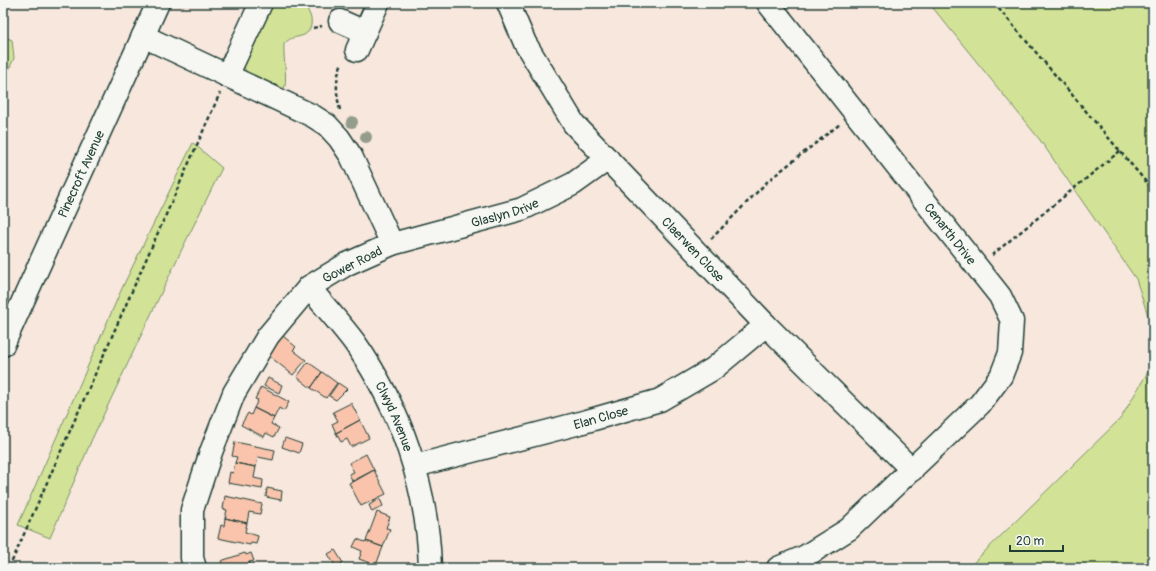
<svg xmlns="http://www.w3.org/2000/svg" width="1156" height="571" font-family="Pangolin,sans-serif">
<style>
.green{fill:#d2e397;stroke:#789066}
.building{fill:#fac4ac;stroke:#1f3d34}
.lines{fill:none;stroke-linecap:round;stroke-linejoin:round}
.minor-casing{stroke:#1f3d34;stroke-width:25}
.path{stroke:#1f3d34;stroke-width:2.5;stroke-dasharray:4 3;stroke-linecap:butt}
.minor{stroke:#f6f6f2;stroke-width:22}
.tree{fill:#949c8b}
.labels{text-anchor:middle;stroke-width:4;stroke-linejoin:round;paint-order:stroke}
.street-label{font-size:13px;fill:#1f3d34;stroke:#f6f6f2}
</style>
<rect width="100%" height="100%" fill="#f7e7dd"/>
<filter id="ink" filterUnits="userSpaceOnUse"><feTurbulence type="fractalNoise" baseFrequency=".025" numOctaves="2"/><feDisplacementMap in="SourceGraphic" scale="8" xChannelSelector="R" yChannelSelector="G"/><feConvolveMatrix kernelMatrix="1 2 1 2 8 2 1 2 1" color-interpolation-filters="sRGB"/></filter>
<g filter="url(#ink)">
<path class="green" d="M258,3H302C304,6 308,9 309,13C313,20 312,31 304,35C294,39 293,35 284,44C283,58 287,72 285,87L276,93L251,79L242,64Z
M929,3H1153V331L1136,279L1040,140Z
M3,36L12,40L14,58L3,83Z
M193,143L222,168L181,251L92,439L50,538L18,525L123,286Z
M1153,363V568H968L1121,418Z"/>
<path class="building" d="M283,336L296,347L293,350L306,360L293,375L268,355Z
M308,362L322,372L311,388L297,377Z
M322,372L337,383L326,398L311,388Z
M268,378L282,385L279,393L264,386Z
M338,383L347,389L336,400L329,396Z
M261,387L289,402L284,411L279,408L274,418L254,408L258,400L255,399Z
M351,403L360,420L336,433L332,424L338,421L333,412Z
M254,408L274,418L271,424L279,428L274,437L266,433L264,437L241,425L248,413L251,415Z
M360,420L369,438L351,447L347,439L341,442L336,433Z
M285,438L302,444L299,453L282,447Z
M235,442L275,450L273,460L258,457L256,467L235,463L237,457L232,456Z
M366,454L374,470L353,482L349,474L354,472L349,463Z
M235,463L256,467L254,478L263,480L262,489L228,483L230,472L233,473Z
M374,470L386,494L361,506L349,483Z
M267,488L282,491L281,500L266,497Z
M225,496L262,504L260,514L249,512L247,523L225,518L227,510L223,509Z
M380,499L383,506L372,512L369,505Z
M377,512L390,517L386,528L390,529L383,547L366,541Z
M225,518L247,523L245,532L258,536L256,544L251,543L250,545L218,538L221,525L224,526Z
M357,539L365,542L366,541L383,547L376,565L359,559L362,551L353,547Z
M335,550L343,563L336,567L328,554Z
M245,553L246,555L251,553L254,561L249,562L251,568H224L221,561Z"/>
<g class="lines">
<defs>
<g id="minor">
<path id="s1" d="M508,3L525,43L574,124L766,325L912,470"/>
<path id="s2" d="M768,3L1000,296L1012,321L1010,353L1001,376L980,404L849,529L804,557L778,568"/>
<path d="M340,21L365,32"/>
<path d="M143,36L313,116L327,125L339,138L351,156L392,244L347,264L309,287L268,336L234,393L211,452L192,510V558L195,568"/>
<path d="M357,50L378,3"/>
<path d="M227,76L261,3"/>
<path id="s3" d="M392,244L522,209L573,184L608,159"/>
<path id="s4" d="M309,287C324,306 341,324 355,343C401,409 428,488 430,568"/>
<path id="s5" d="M3,345L158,3"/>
<path id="s6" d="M415,466L580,423L660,400L713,369L766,325"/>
</g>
</defs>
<use href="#minor" class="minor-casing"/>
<path class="path" d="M994,3L1153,190
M313,28L322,26
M340,110C336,94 335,78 342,63
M711,239L769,180L840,124
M992,255L1120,151
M9,568L220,93"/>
<use href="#minor" class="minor"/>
</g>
<g class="tree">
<circle cx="352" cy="122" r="6"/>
<circle cx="366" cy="137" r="6"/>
</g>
</g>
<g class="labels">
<g class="street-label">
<text dy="5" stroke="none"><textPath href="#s5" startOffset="188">Pinecroft Avenue</textPath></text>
<text dy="5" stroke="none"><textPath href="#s3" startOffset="117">Glaslyn Drive</textPath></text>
<text dy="5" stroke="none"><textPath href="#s2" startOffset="294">Cenarth Drive</textPath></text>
<text dy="5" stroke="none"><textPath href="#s1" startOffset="311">Claerwen Close</textPath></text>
<text transform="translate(352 264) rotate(-27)" y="5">Gower Road</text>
<text dy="5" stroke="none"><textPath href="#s4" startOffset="156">Clwyd Avenue</textPath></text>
<text dy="5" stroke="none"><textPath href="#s6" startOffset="192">Elan Close</textPath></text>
</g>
</g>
<rect width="1156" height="571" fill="none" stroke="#f6f6f2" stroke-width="16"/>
<rect x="8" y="8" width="1140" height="555" fill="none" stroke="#1f3d34" stroke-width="1.5" filter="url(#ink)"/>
<path d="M1010 545v6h53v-6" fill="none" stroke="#1f3d34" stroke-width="2"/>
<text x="1016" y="545" font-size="12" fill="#1f3d34" stroke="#f6f6f2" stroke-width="3" paint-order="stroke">20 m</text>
</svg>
